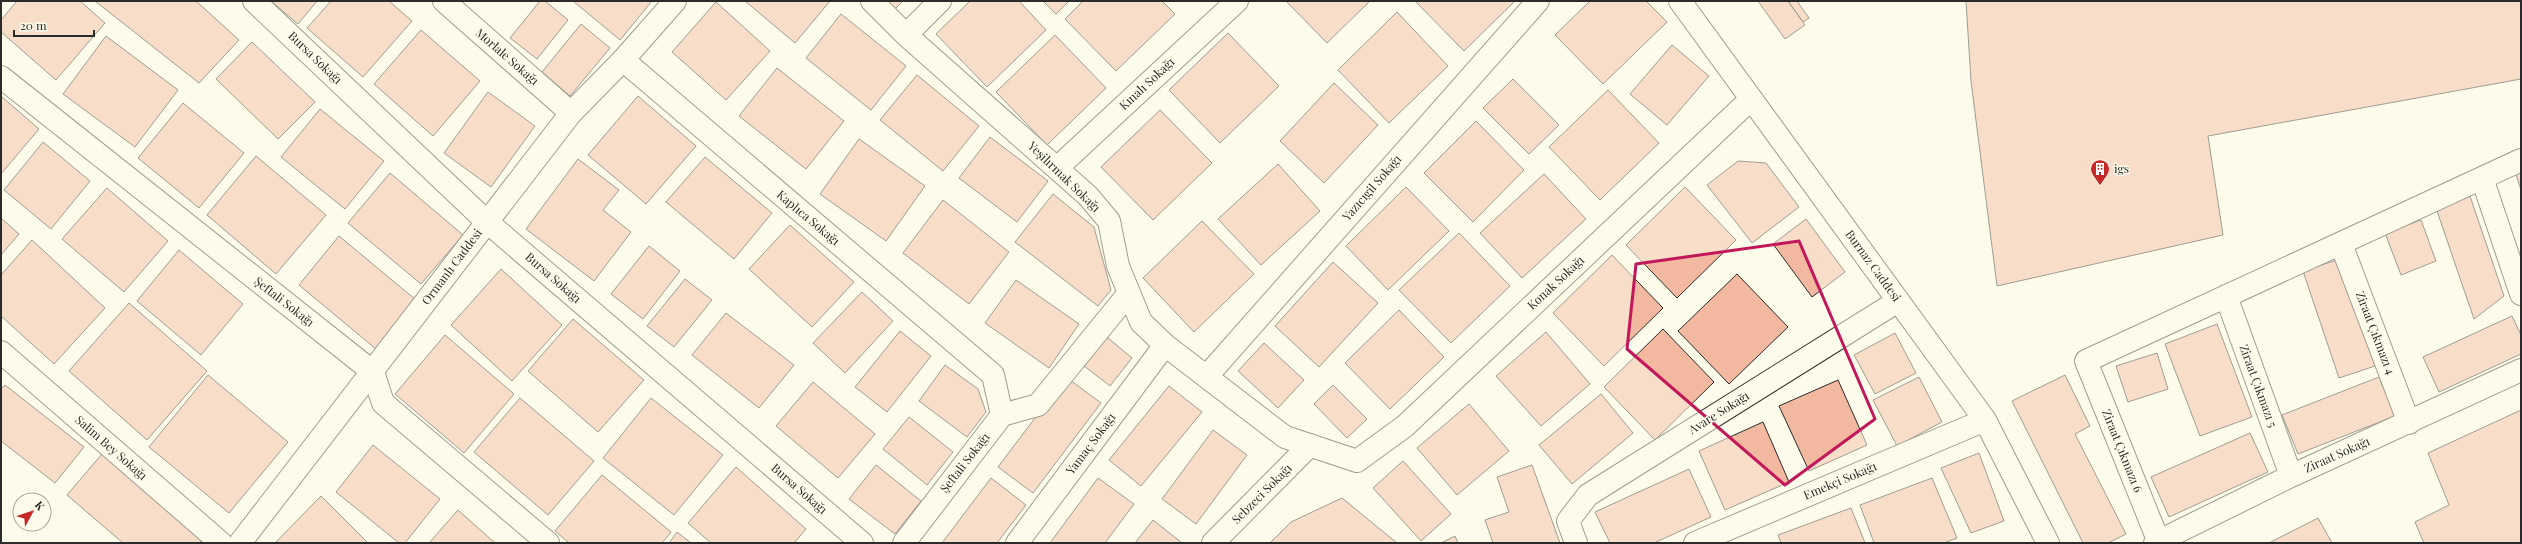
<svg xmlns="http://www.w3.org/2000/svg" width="2522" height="544" font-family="'Playfair Display',serif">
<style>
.building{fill:#f2b8a0;stroke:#2b2b2b}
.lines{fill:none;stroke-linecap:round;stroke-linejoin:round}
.minor-casing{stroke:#2b2b2b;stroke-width:24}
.major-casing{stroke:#2b2b2b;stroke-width:24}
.minor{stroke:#fdfbea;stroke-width:22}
.major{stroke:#fdfbea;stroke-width:22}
.marked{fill:none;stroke:#c2185b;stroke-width:3;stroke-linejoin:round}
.labels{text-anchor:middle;stroke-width:3;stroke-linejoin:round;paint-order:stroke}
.street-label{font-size:12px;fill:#2b2b2b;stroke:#fdfbea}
.poi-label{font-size:12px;fill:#2b2b2b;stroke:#fdfbea;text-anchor:start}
</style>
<rect width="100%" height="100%" fill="#fdfbea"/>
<path class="building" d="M17,1H80L105,23L56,80L1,32V20Z
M95,1H196L239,40L199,83Z
M271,1H317L298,24Z
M331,1H389L412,21L363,77L307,28Z
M540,1H545L568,20L537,59L510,38Z
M573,1H652L620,40Z
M745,1H830L795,43Z
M885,1H903L894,10Z
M970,1H1019L1046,30L987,87L936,34Z
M1043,1H1069L1056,14Z
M1083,1H1162L1175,14L1116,71L1065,19Z
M1286,1H1370L1327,43Z
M1415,1H1515L1464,51Z
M1590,1H1646L1667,22L1603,84L1555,35Z
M1758,1H1788L1805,25L1785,39Z
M1788,1H1797L1809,18L1803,22Z
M1966,1H2521V79L2208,136L2223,235L1997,286L1971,81Z
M716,2L770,51L726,100L672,52Z
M1397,12L1448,66L1389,123L1338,70Z
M841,14L906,66L871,110L806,58Z
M581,24L610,48L570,96L542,72Z
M421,30L480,81L433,136L374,84Z
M1228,33L1279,86L1220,143L1169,90Z
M1055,35L1106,88L1047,145L996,92Z
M106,36L178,90L135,147L63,94Z
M252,42L315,102L278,139L216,79Z
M1672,45L1709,76L1667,125L1630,94Z
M777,68L844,121L806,169L739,116Z
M917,75L979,126L943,171L880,120Z
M1513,79L1559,125L1529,154L1483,108Z
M1334,83L1378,125L1324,183L1280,141Z
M1608,90L1659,143L1600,200L1549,147Z
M488,92L535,126L491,187L444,153Z
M1,96L39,129L1,174Z
M638,96L696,146L646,204L588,155Z
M183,103L244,153L199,208L138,158Z
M320,109L384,161L345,209L281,157Z
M1160,110L1212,163L1153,220L1101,167Z
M1476,121L1524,170L1473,222L1424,173Z
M990,137L1048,181L1017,222L959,178Z
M859,139L925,186L886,241L820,194Z
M43,142L90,181L51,229L4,190Z
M256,156L326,215L276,274L207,215Z
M705,157L772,213L734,259L666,202Z
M578,159L619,190L603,210L631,232L594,281L526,229Z
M1738,161L1766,163L1799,207L1752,243L1707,185Z
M2521,162V190L2513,165Z
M1278,164L1320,211L1261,265L1218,219Z
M390,173L463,235L421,284L348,223Z
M1544,174L1586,219L1522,278L1480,233Z
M1406,187L1449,231L1388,290L1346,246Z
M1685,187L1736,240L1677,298L1626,245Z
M107,188L168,241L124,292L62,239Z
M1053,194L1094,227L1111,290L1098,306L1015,242Z
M2470,196L2504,296L2474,319L2436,208Z
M943,200L1009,252L969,304L903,253Z
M1,218L19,234L1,255Z
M1806,219L1845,272L1812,297L1773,244Z
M2421,220L2436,261L2401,275L2385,233Z
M1202,221L1254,274L1194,332L1143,278Z
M790,225L854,282L812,327L749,269Z
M1459,233L1510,286L1451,343L1399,290Z
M339,236L416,300L376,349L299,285Z
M32,240L105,308L54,364L1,316V275Z
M649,246L680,271L643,319L611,294Z
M179,250L243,304L201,355L137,301Z
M1612,255L1663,308L1604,366L1553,313Z
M2340,259L2375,366L2339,378L2303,271Z
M1333,262L1378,303L1319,367L1275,326Z
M501,269L562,325L512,381L451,325Z
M1737,274L1788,327L1729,384L1678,331Z
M685,279L712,300L674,347L647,326Z
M1016,280L1079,324L1049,368L985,323Z
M862,292L893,321L845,373L813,343Z
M129,303L207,371L147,440L69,371Z
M1399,310L1444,357L1390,409L1345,363Z
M726,313L794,365L759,408L692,355Z
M2512,316L2521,335V354L2439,392L2423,357Z
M573,319L644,380L598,432L528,371Z
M2217,324L2252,417L2200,436L2165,344Z
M1663,329L1714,382L1655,440L1604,387Z
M900,331L931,356L887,412L855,387Z
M1546,332L1590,384L1541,426L1496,376Z
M1102,333L1132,358L1110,386L1079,362Z
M1895,333L1916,373L1875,394L1854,355Z
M445,335L514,394L464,453L395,394Z
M1264,343L1304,380L1278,408L1238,371Z
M2157,353L2168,389L2128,402L2116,366Z
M945,365L978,389L986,412L967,437L919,401Z
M208,375L288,442L229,513L149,447Z
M2065,375L2090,426L2075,434L2126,534L2108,543H2083L2012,401Z
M1066,377L1101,403L1033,493L998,467Z
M1919,377L1942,422L1897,446L1873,400Z
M2379,377L2395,416L2298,454L2282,415Z
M1838,380L1867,445L1809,471L1779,406Z
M813,382L875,434L838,478L776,426Z
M5,385L84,447L55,483L1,441V389Z
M1333,385L1367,419L1347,438L1314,404Z
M1169,386L1202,412L1141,486L1109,460Z
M1601,394L1633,433L1572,484L1539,445Z
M520,398L594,461L548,515L474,452Z
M651,398L723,455L674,515L603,458Z
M1469,404L1509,451L1457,495L1417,448Z
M2521,410V543H2424L2415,522L2449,505L2428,453Z
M909,417L953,452L927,485L883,449Z
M1763,422L1789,482L1725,510L1699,451Z
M1213,430L1247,455L1196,524L1162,499Z
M2250,433L2268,472L2169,517L2151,477Z
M373,445L440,499L405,543H399L336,492Z
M1979,453L2004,521L1971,533L1941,468Z
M102,454L202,540L199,543H123L67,495Z
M1403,461L1451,514L1421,541L1373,488Z
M876,465L921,501L895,534L849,499Z
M1532,465L1560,543H1493L1485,520L1509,512L1497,477Z
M736,467L806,529L794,543H711L688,523Z
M1689,469L1711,517L1654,543H1610L1595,512Z
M602,475L671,532L662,543H569L555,531Z
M991,478L1026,505L997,543H942Z
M1098,478L1134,504L1105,543H1050Z
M1932,478L1957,538L1944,543H1874L1860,505Z
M321,496L368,543H275Z
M1342,498L1397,543H1270L1291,522Z
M1851,508L1865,543H1781L1778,535Z
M458,510L495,543H429Z
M2318,518L2332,543H2269Z
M1153,520L1182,543H1135Z
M677,532L691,543H669Z
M1455,536L1458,543H1441Z"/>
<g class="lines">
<defs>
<path id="minor" d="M254,1L486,221L862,543
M444,1L571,113
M872,1L906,35L1088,196L1109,221L1118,266L1141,322L1165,345L1285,437L1357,461L1405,426L1751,99
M906,35L940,1
M623,60L993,375L1002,415L904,543
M1,77L373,372L383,403L548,543
M1057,168L1237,1
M2482,178L2521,294
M2341,244L2409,423
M2226,296L2291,476
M1,352L221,543
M1207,376L1538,1
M1002,415L1038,405L1129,293
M2158,540L2086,361L2521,160
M1017,543L1165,345
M1213,543L1310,445
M1576,543L1568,521L1588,495L1898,301
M1695,543L1985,420
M2155,543L2291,476L2521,370"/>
<path id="major" d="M1680,1L1985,420L2048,543
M240,543L571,113L623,60L675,1"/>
</defs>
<use href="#minor" class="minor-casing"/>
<use href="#major" class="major-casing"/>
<use href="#minor" class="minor"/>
<use href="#major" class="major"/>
</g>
<path d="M0 0H2522V544H0ZM1799,241L1875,419L1785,485L1627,349L1636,264Z" fill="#fdfbea" fill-opacity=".55" fill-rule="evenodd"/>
<path class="marked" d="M1799,241L1875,419L1785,485L1627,349L1636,264Z"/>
<defs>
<symbol id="building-pin" viewBox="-11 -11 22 30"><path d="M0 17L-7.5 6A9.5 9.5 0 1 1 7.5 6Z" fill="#c62828" stroke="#fdfbea"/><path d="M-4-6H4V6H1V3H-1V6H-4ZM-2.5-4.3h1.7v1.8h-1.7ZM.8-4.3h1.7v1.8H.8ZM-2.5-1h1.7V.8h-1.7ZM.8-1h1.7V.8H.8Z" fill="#fff"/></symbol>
</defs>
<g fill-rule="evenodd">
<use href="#building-pin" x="2089" y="158" width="22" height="30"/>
</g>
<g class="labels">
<g class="street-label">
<text transform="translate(507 57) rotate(41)" y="4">Morlale Sokağı</text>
<text transform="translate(315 58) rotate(44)" y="4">Bursa Sokağı</text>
<text transform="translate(1147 84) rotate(-43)" y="4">Kınalı Sokağı</text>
<text transform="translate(1064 177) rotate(44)" y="4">Yeşilırmak Sokağı</text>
<text transform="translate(1372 188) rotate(-49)" y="4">Yazıcıgil Sokağı</text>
<text transform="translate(808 218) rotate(40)" y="4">Kaplıca Sokağı</text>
<text transform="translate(1873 266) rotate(54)" y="4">Burnaz Caddesi</text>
<text transform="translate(452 267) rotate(-53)" y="4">Ormanlı Caddesi</text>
<text transform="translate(553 278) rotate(41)" y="4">Bursa Sokağı</text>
<text transform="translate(1556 283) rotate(-43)" y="4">Konak Sokağı</text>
<text transform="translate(284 302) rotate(38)" y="4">Şeftali Sokağı</text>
<text transform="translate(2375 333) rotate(69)" y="4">Ziraat Çıkmazı 4</text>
<text transform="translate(2258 386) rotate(70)" y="4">Ziraat Çıkmazı 5</text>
<text transform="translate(1719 413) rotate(-32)" y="4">Avare Sokağı</text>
<text transform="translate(1091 444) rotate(-53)" y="4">Yamaç Sokağı</text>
<text transform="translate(111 448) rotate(41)" y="4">Salim Bey Sokağı</text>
<text transform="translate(2122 451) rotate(68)" y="4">Ziraat Çıkmazı 6</text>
<text transform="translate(2337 455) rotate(-24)" y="4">Ziraat Sokağı</text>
<text transform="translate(965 463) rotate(-52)" y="4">Şeftali Sokağı</text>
<text transform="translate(1840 481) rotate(-23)" y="4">Emekçi Sokağı</text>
<text transform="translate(799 489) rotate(41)" y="4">Bursa Sokağı</text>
<text transform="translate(1262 494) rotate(-45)" y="4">Sebzeci Sokağı</text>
</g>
<g class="poi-label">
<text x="2114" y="173">igs</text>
</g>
</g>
<rect width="2522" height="544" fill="none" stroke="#2b2b2b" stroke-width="4"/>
<g transform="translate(32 512) rotate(50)"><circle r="19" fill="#fdfbea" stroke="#a9a89e"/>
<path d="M0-3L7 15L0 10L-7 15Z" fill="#c62828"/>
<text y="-6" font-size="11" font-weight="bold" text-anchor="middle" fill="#2b2b2b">K</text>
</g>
<path d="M14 30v6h80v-6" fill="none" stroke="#2b2b2b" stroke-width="2"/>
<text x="20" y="30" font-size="12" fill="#2b2b2b" stroke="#fdfbea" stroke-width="3" paint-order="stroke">20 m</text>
</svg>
